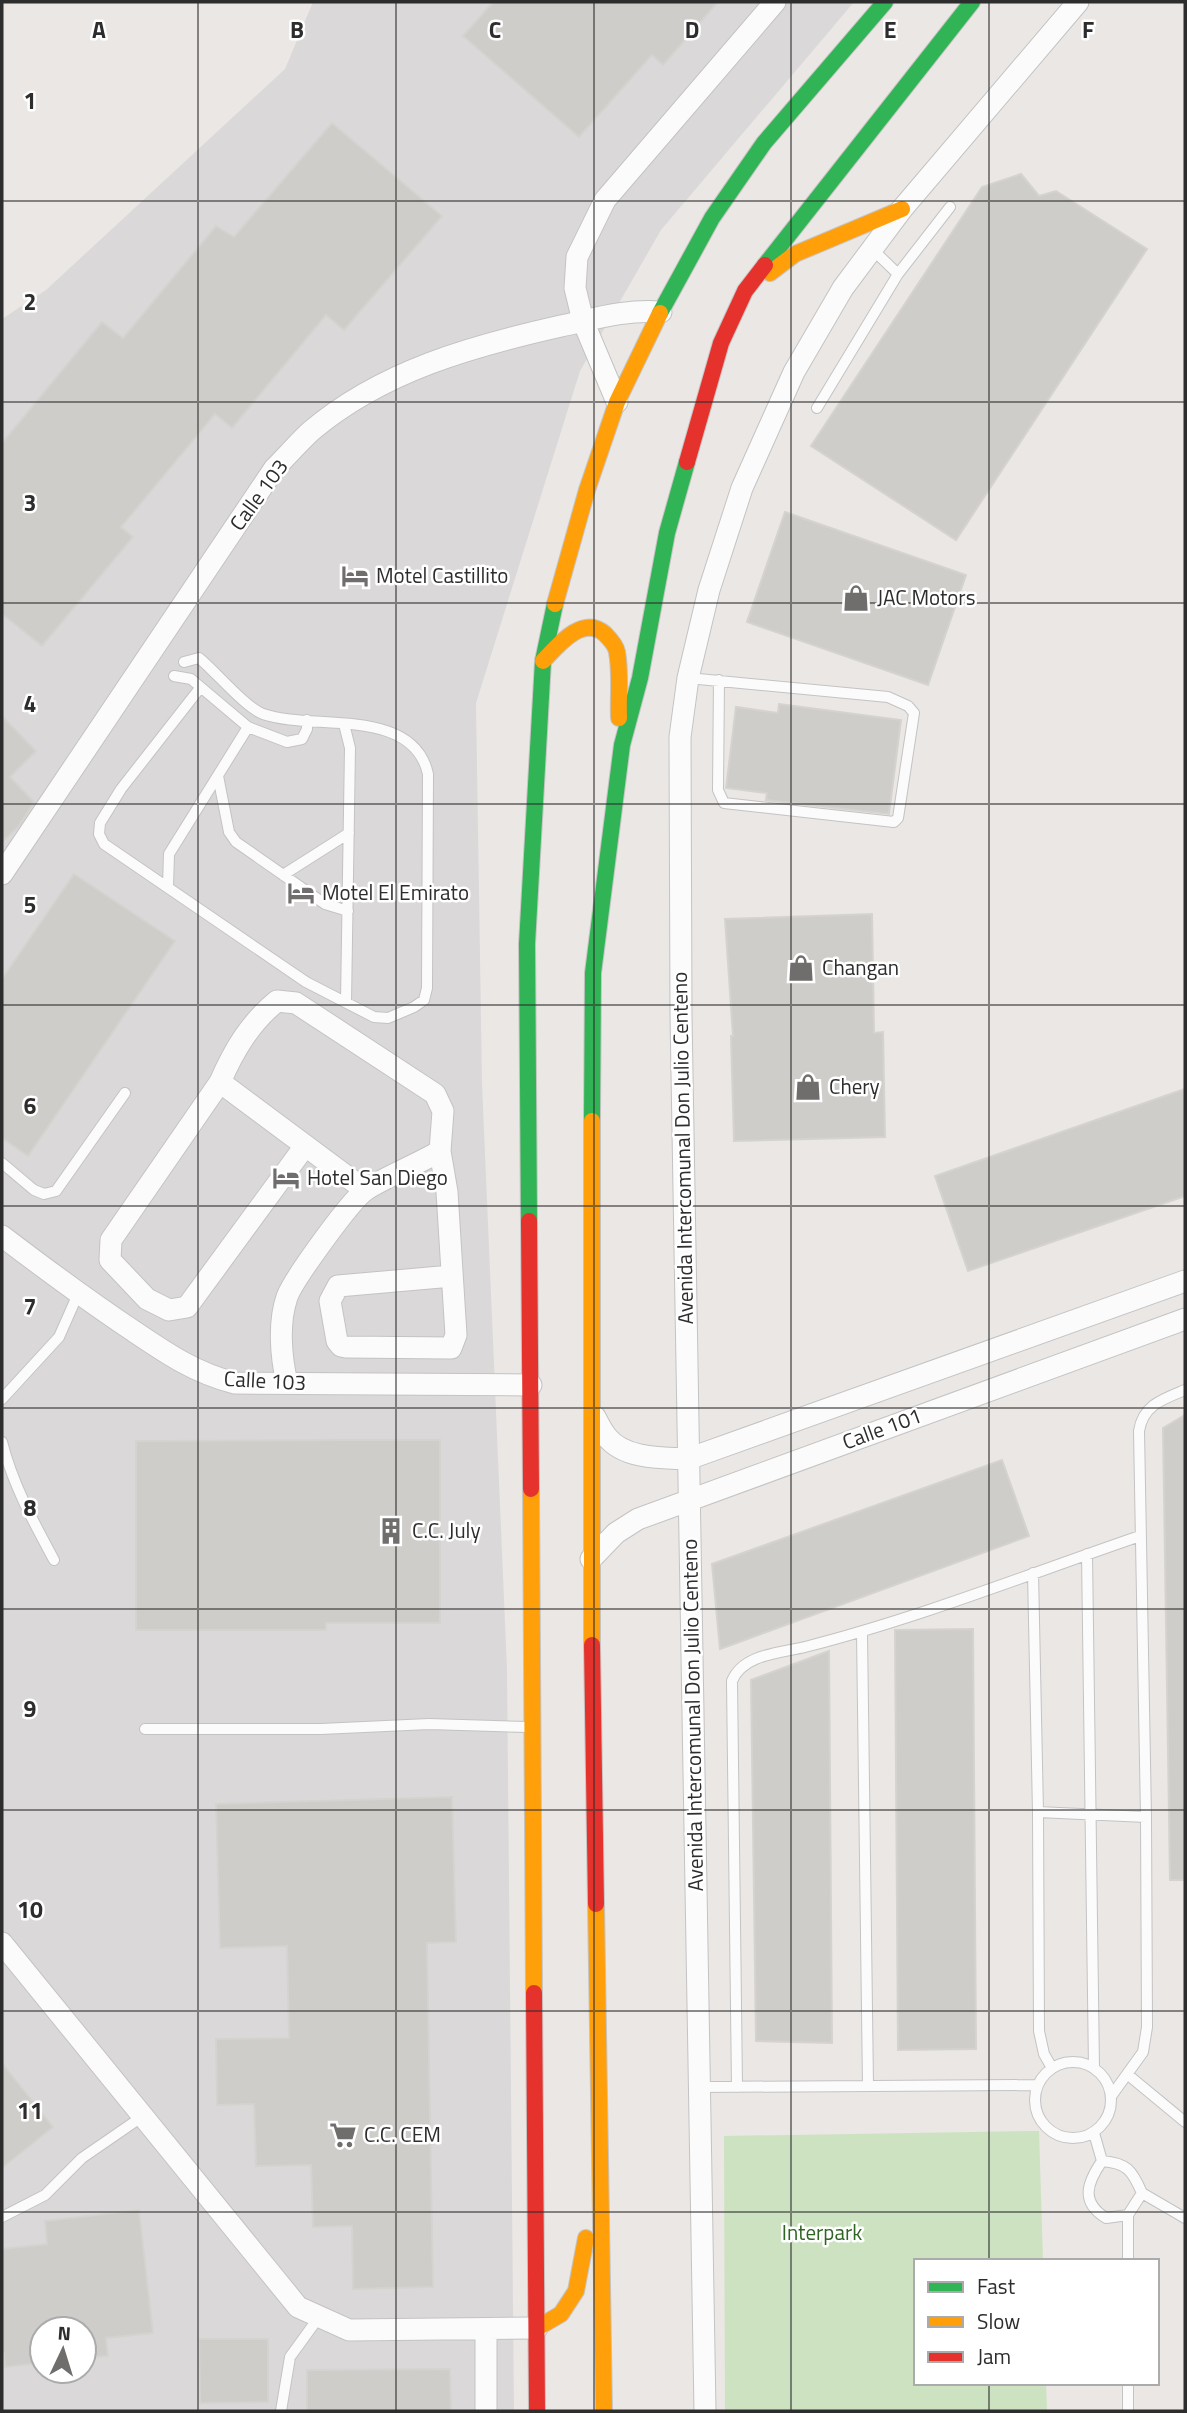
<svg xmlns="http://www.w3.org/2000/svg" width="1187" height="2413" font-family="'Titillium Web',sans-serif">
<style>
.industrial{fill:#dbd8da;fill-rule:evenodd}
.green{fill:#cde2c0}
.building{fill:#cfcdca;stroke:#d5d3d0;stroke-width:2}
.lines{fill:none;stroke-linecap:round;stroke-linejoin:round}
.lane-casing{stroke:#c4c3c3;stroke-width:12}
.street-casing{stroke:#c4c3c3;stroke-width:23}
.fast-casing{stroke:#c6c4c3;stroke-width:18}
.slow-casing{stroke:#c6c4c3;stroke-width:18}
.jam-casing{stroke:#c6c4c3;stroke-width:18}
.lane{stroke:#fcfbfb;stroke-width:10}
.street{stroke:#fcfbfb;stroke-width:21}
.fast{stroke:#30b455;stroke-width:16}
.slow{stroke:#ff9f0a;stroke-width:16}
.jam{stroke:#e5322d;stroke-width:16}
.grid{fill:none;stroke:#2d2d2d;stroke-width:2;stroke-opacity:0.55}
.labels{text-anchor:middle;stroke-width:5;stroke-linejoin:round;paint-order:stroke}
.street-label{font-size:21px;fill:#2d2d2d;stroke:#fff}
.poi-label{font-size:21px;fill:#2d2d2d;stroke:#fff;text-anchor:start}
.park-label{font-size:21px;fill:#2e6522;stroke:#fff}
.grid-label{font-size:23px;text-anchor:middle;font-weight:bold;fill:#2d2d2d;stroke:#fff;stroke-width:5;stroke-linejoin:round;paint-order:stroke}
</style>
<rect width="100%" height="100%" fill="#eae7e4"/>
<path class="industrial" d="M313,2H854L661,230L580,371L476,703L482,1083L507,1669L514,2411H2V319L46,290L285,69ZM42,2329H84V2371H42Z"/>
<path class="green" d="M1039,2131L1043,2261H916V2383H1046L1047,2411H725L724,2136Z"/>
<path class="building" d="M493,2H718L663,65L652,55L579,137L463,36Z
M332,123L442,216L344,330L326,315L232,428L215,414L121,527L133,537L42,646L2,614V443L102,322L123,338L216,226L234,237Z
M1021,174L1039,196L1056,191L1147,249L956,540L811,446L982,187Z
M785,512L966,575L928,685L747,622Z
M779,704L901,720L889,814L766,800L767,793L726,788L736,707L778,713Z
M2,716L36,751L10,777L34,802L19,826L2,842Z
M74,874L175,941L28,1156L2,1138V979Z
M872,914L874,1033L883,1032L885,1137L734,1141L731,1036H733L725,919Z
M1185,1089V1196L968,1271L935,1176Z
M1185,1415V1880H1170L1163,1428Z
M342,1440H440V1623H326V1630H136V1441Z
M1002,1460L1029,1536L720,1649L712,1564Z
M973,1629L976,2049L898,2050L895,1630Z
M829,1651L832,2043L756,2041L751,1680Z
M452,1797L456,1942L427,1943L433,2287L353,2289L352,2226L313,2227L311,2165L256,2166L254,2104L217,2105L216,2039L289,2038L287,1946L220,1948L216,1804Z
M2,2063L53,2127L2,2168Z
M139,2210L153,2333L106,2338L108,2356L84,2358V2329H42V2363L5,2367L4,2353H2V2249L47,2244L45,2221Z
M199,2339H268V2402L200,2403Z
M450,2369L451,2411H307V2370Z"/>
<g class="lines">
<defs>
<path id="lane" d="M898,274L950,207
M817,408L898,274L869,246
M184,662L199,658C215,671 246,708 263,714C312,731 413,706 428,774L427,988L424,1000L414,1007L388,1018L374,1017L306,982L104,844L99,834L100,823L121,789L200,688
M174,676L191,679L248,727L287,742L302,739L307,729V720
M688,678L888,697L908,706L914,713L898,818L894,822L724,803L718,790L719,680
M344,724L350,748L346,1002
M218,776L229,832L236,842L325,904L348,911
M283,875L349,833
M168,886L169,854L248,727
M2,1163L34,1190L44,1194L56,1191L125,1093
M2,1399L59,1337L78,1294
M2,1442C13,1485 33,1521 54,1560
M1087,1554L1094,2068
M1033,1573L1038,1812L1039,2031L1044,2054L1052,2068
M862,1632L868,2086
M145,1729H321L429,1724L527,1727
M1038,1812L1146,1817
M1035 2100a38 38 0 1 1 76 0a38 38 0 1 1-76 0Z
M1127,2074L1185,2122
M700,2087L1038,2085
M737,2087L732,1681C743,1654 780,1653 805,1647C919,1618 1029,1574 1140,1536
M1112,2095L1143,2052L1147,2027L1146,1817L1139,1431C1143,1405 1163,1399 1185,1390
M1094,2133L1102,2161C1087,2183 1080,2202 1106,2218L1128,2215
M1102,2161C1127,2163 1132,2170 1142,2193L1128,2215V2261
M1142,2193L1185,2218
M2,2217L45,2195L82,2158L143,2116
M281,2411L290,2357L319,2317
M1128,2411V2383"/>
<path id="street" d="M617,402L583,321L575,288L577,257L605,200L775,2
M2,874L274,469C286,457 298,443 311,431C382,371 472,346 561,326C594,319 627,309 661,312
M220,1082L111,1240L110,1260L147,1299L169,1310L187,1307L305,1146
M365,1190L220,1082C234,1050 250,1023 277,1001L296,1003L435,1094L443,1111L440,1151
M2,1236C44,1268 87,1300 132,1330C166,1353 195,1373 235,1383L531,1385
M287,1383C281,1357 278,1323 287,1297C293,1280 352,1198 367,1189C390,1175 416,1165 440,1151L447,1192L456,1335L451,1348L346,1347L341,1346L337,1341L330,1301L338,1286L452,1276
M595,1417C598,1423 602,1431 607,1437C624,1459 662,1458 688,1459L1185,1281
M591,1559L616,1533L638,1519L1185,1319
M2,1943L298,2307L349,2330L537,2328
M486,2330V2411
M705,2411L681,1015L680,737L688,678L709,590L742,488L794,372L843,288L902,209L1078,2"/>
<path id="fast" d="M765,265L972,2
M660,313L712,218L764,143L885,2
M592,1121L593,973L622,745L640,678L667,533L687,462
M529,1221L527,944L543,661L555,604"/>
<path id="slow" d="M770,273L795,254L902,209
M555,604L587,490L617,402L660,313
M543,661C557,646 583,614 605,634C610,639 616,646 617,652C621,673 618,697 619,718
M531,1489L534,1993
M592,1645V1121
M596,1904L604,2411
M537,2328L561,2314L576,2291L586,2238"/>
<path id="jam" d="M687,462L721,343L745,291L765,265
M529,1221L531,1489
M592,1645L596,1904
M534,1993L537,2411"/>
</defs>
<use href="#lane" class="lane-casing"/>
<use href="#street" class="street-casing"/>
<use href="#fast" class="fast-casing"/>
<use href="#slow" class="slow-casing"/>
<use href="#jam" class="jam-casing"/>
<use href="#lane" class="lane"/>
<use href="#street" class="street"/>
<use href="#fast" class="fast"/>
<use href="#slow" class="slow"/>
<use href="#jam" class="jam"/>
</g>
<path class="grid" d="M198,2V2411M396,2V2411M594,2V2411M791,2V2411M989,2V2261M2,201H1185M2,402H1185M2,603H1185M2,804H1185M2,1005H1185M2,1206H1185M2,1408H1185M2,1609H1185M2,1810H1185M2,2011H1185M2,2212H1185M989,2383V2411"/>
<defs>
<symbol id="hotel-bare" viewBox="-9 -9 18 18"><path d="M-6-4.5h1.5V1H6V5H4.5V3h-9V5H-6ZM-4 0a1.8 1.8 0 1 1 3.6 0ZM.5 0V-2.5h3Q6-2.5 6 0Z" fill="#6f6e6d" stroke="#fff" stroke-width="2.5" paint-order="stroke"/></symbol>
<symbol id="shop-bare" viewBox="-9 -9 18 18"><path d="M-5-2.5h2.3a2.7 3.5 0 0 1 5.4 0H5L5.5 6h-11ZM-1.5-2.5h3a1.5 2.3 0 0 0-3 0Z" fill="#6f6e6d" stroke="#fff" stroke-width="2.5" paint-order="stroke"/></symbol>
<symbol id="building-bare" viewBox="-9 -9 18 18"><path d="M-4-6H4V6H1V3H-1V6H-4ZM-2.5-4.3h1.7v1.8h-1.7ZM.8-4.3h1.7v1.8H.8ZM-2.5-1h1.7V.8h-1.7ZM.8-1h1.7V.8H.8Z" fill="#6f6e6d" stroke="#fff" stroke-width="2.5" paint-order="stroke"/></symbol>
<symbol id="supermarket-bare" viewBox="-9 -9 18 18"><path d="M-6-5.5h2.5l.6 2H6L4.5 2H-2.5L-4.4-4H-6ZM-1.5 3.2a1.3 1.3 0 1 0 .1 0ZM3 3.2a1.3 1.3 0 1 0 .1 0Z" fill="#6f6e6d" stroke="#fff" stroke-width="2.5" paint-order="stroke"/></symbol>
</defs>
<g fill-rule="evenodd">
<use href="#hotel-bare" x="336" y="557" width="38" height="38"/>
<use href="#shop-bare" x="837" y="579" width="38" height="38"/>
<use href="#hotel-bare" x="282" y="874" width="38" height="38"/>
<use href="#shop-bare" x="782" y="949" width="38" height="38"/>
<use href="#shop-bare" x="789" y="1068" width="38" height="38"/>
<use href="#hotel-bare" x="267" y="1159" width="38" height="38"/>
<use href="#building-bare" x="372" y="1512" width="38" height="38"/>
<use href="#supermarket-bare" x="324" y="2116" width="38" height="38"/>
</g>
<g class="labels">
<g class="street-label">
<text transform="translate(259 495) rotate(-54)" y="7">Calle 103</text>
<text transform="translate(683 1148) rotate(-91)" y="7">Avenida Intercomunal Don Julio Centeno</text>
<text transform="translate(265 1381) rotate(3)" y="7">Calle 103</text>
<text transform="translate(882 1429) rotate(-20)" y="7">Calle 101</text>
<text transform="translate(693 1715) rotate(-91)" y="7">Avenida Intercomunal Don Julio Centeno</text>
</g>
<g class="poi-label">
<text x="376" y="583">Motel Castillito</text>
<text x="877" y="605">JAC Motors</text>
<text x="322" y="900">Motel El Emirato</text>
<text x="822" y="975">Changan</text>
<text x="829" y="1094">Chery</text>
<text x="307" y="1185">Hotel San Diego</text>
<text x="412" y="1538">C.C. July</text>
<text x="364" y="2142">C.C. CEM</text>
</g>
<g class="park-label">
<text x="822" y="2240">Interpark</text>
</g>
</g>
<g class="grid-label">
<text x="99" y="38">A</text>
<text x="297" y="38">B</text>
<text x="495" y="38">C</text>
<text x="692" y="38">D</text>
<text x="890" y="38">E</text>
<text x="1088" y="38">F</text>
<text x="30" y="109">1</text>
<text x="30" y="310">2</text>
<text x="30" y="511">3</text>
<text x="30" y="712">4</text>
<text x="30" y="913">5</text>
<text x="30" y="1114">6</text>
<text x="30" y="1315">7</text>
<text x="30" y="1516">8</text>
<text x="30" y="1717">9</text>
<text x="30" y="1918">10</text>
<text x="30" y="2119">11</text>
</g>
<rect width="1187" height="2413" fill="none" stroke="#2d2d2d" stroke-width="7"/>
<rect x="914" y="2259" width="245" height="126" fill="#ffffff" stroke="#ababab" stroke-width="2"/>
<rect x="928" y="2282" width="35" height="10" fill="#30b455" stroke="#ababab" stroke-width="2"/>
<text x="977" y="2294" font-size="21" fill="#2d2d2d">Fast</text>
<rect x="928" y="2317" width="35" height="10" fill="#ff9f0a" stroke="#ababab" stroke-width="2"/>
<text x="977" y="2329" font-size="21" fill="#2d2d2d">Slow</text>
<rect x="928" y="2352" width="35" height="10" fill="#e5322d" stroke="#ababab" stroke-width="2"/>
<text x="977" y="2364" font-size="21" fill="#2d2d2d">Jam</text>
<g transform="translate(63 2350) rotate(4)"><circle r="33" fill="#ffffff" stroke="#ababab" stroke-width="2"/>
<path d="M0-5L12 26L0 18L-12 26Z" fill="#6f6e6d"/>
<text y="-10" font-size="19" font-weight="bold" text-anchor="middle" fill="#2d2d2d">N</text>
</g>
</svg>
